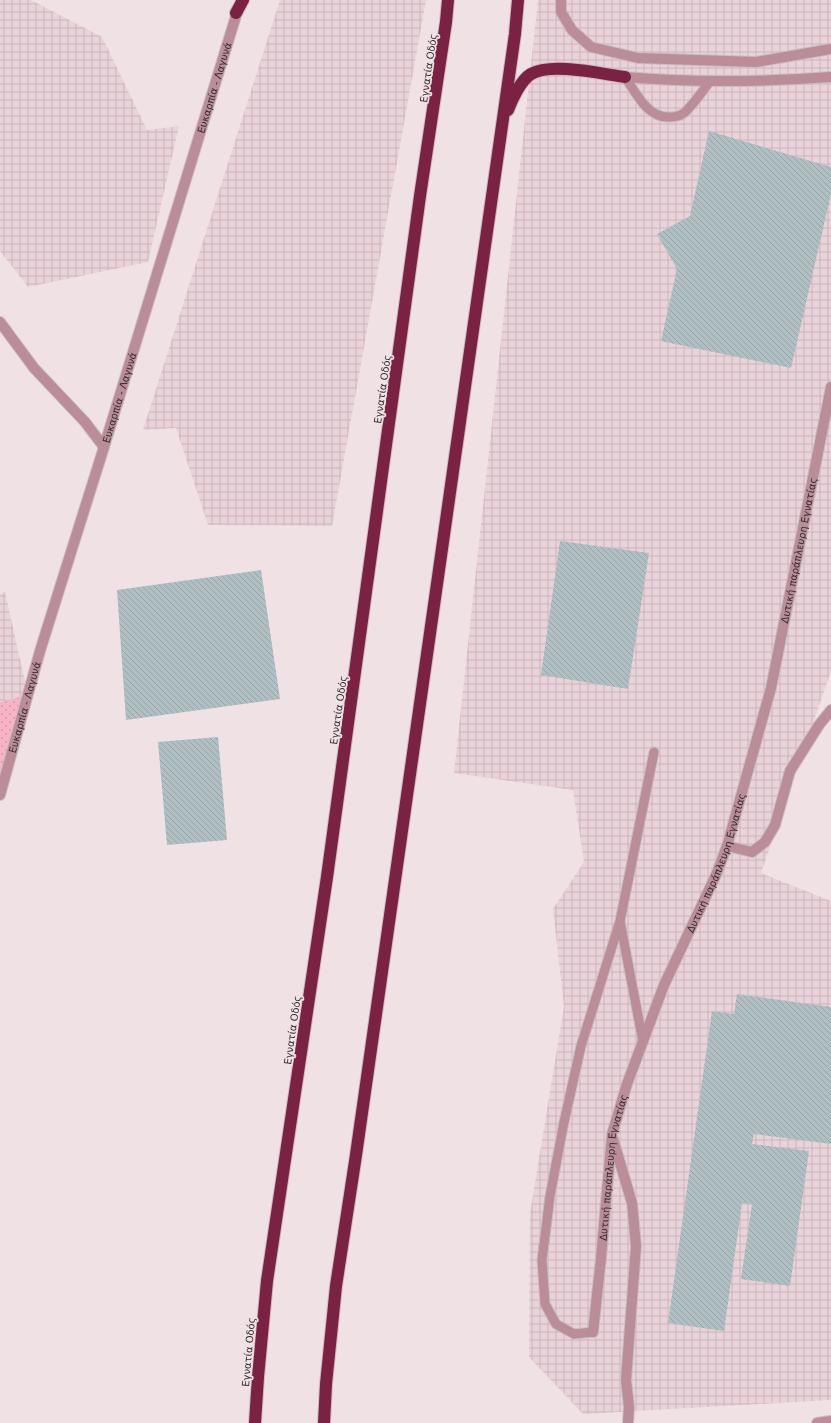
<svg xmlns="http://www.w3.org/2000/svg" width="831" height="1423" font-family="'DejaVu Sans',sans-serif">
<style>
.industrial{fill:url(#industrial-grid)}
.grass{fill:url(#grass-dots)}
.building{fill:url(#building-back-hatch)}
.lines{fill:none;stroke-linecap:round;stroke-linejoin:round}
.service-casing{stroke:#cabdc1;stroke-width:11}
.minor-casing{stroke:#cabdc1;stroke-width:12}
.tertiary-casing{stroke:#cabdc1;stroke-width:12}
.motorway-casing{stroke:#cabdc1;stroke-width:14}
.service{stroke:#ba8d98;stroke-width:9}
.minor{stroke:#ba8d98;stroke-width:10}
.tertiary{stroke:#ba8d98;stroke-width:10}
.motorway{stroke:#7b2144;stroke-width:12}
.labels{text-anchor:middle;stroke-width:3.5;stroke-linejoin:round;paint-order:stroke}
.street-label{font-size:10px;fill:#332d2f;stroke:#f0e1e5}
</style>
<defs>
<pattern id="industrial-grid" width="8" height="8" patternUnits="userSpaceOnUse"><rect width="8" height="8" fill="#e9d3d9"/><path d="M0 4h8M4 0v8" fill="none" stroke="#c8b5bb"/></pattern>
<pattern id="grass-dots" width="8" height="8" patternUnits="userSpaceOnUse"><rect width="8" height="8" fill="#f9b3c6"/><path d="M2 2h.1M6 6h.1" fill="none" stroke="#d69aaa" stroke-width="1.8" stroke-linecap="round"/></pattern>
<pattern id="building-back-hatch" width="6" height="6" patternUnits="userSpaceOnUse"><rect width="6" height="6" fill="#b0bfc2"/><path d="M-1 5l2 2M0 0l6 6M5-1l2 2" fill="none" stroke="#98a4a7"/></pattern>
</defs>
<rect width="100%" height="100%" fill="#f0e1e5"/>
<path class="industrial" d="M0,0H31L102,37L147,130L179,126L148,262L28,287L0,251Z
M280,0H426L332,526L208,525L176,428L143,430Z
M538,0H831V671L761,873L831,901V1400L583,1414L529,1357L530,1213L564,1007L553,909L584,862L573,790L454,773Z
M5,592L28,695L0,702V594Z"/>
<path class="grass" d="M28,695L0,795V702Z"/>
<path class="building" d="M709,131L831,167V194L791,368L661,341L677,269L657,234L690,216Z
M560,541L649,553L628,689L541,675Z
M261,570L280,699L126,720L117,590Z
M218,737L227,840L167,845L158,742Z
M737,994L831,1007V1144L754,1134L752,1144L809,1151L790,1286L741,1279L752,1204L742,1203L724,1331L668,1323L712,1011L734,1014Z"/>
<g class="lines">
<defs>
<path id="service" d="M625,77C636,93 648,119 670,117C675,117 680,116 684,113C694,104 702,92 710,81
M643,1042L620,921L654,752
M593,1332L574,1334L556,1324L545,1304L542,1260L550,1196L564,1122L581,1046L620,921"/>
<g id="minor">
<path d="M561,0V12L572,30L591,47L638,58L756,62L831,49"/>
<path d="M0,322L34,368L85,422L104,447"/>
<path d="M727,846L752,852L765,842L775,825L790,771L819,725L831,710"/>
<path d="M613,1139L632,1203L636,1246L626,1380L629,1407L628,1423"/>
<path id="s1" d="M593,1332L601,1258L612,1134L627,1084L664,985L716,875L727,846L771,688L831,387"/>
<path d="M817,1423L831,1421"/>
</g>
<g id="tertiary">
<path d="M625,77C694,83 763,82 831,77"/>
<path id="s2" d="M0,795L40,651L104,447L239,6"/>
</g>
<path id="motorway" d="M236,13L243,0
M508,110C512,99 521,80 531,74C552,62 602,74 625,77
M255,1423L258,1377L267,1281L327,877L420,196L446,22L448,0
M324,1423L326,1384L336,1286L356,1155L515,34L518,0"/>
</defs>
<use href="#service" class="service-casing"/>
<use href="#minor" class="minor-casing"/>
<use href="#tertiary" class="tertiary-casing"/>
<use href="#motorway" class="motorway-casing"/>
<use href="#service" class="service"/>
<use href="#minor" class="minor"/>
<use href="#tertiary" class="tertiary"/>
<use href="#motorway" class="motorway"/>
</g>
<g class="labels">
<g class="street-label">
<text transform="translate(428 68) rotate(-82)" y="4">Εγνατία Οδός</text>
<text dy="4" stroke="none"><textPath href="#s2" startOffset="739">Ευκαρπία - Λαγυνά</textPath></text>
<text transform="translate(382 389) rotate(-82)" y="4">Εγνατία Οδός</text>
<text dy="4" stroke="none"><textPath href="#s2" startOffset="415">Ευκαρπία - Λαγυνά</textPath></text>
<text dy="4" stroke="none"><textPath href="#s1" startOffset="814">Δυτική παράπλευρη Εγνατίας</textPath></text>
<text dy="4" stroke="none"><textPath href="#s2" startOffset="91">Ευκαρπία - Λαγυνά</textPath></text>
<text transform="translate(338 710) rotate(-82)" y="4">Εγνατία Οδός</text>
<text dy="4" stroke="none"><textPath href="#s1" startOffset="490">Δυτική παράπλευρη Εγνατίας</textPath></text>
<text transform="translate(292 1030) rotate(-82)" y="4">Εγνατία Οδός</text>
<text dy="4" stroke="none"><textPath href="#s1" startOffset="166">Δυτική παράπλευρη Εγνατίας</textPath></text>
<text transform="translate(248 1352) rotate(-85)" y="4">Εγνατία Οδός</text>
</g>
</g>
</svg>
